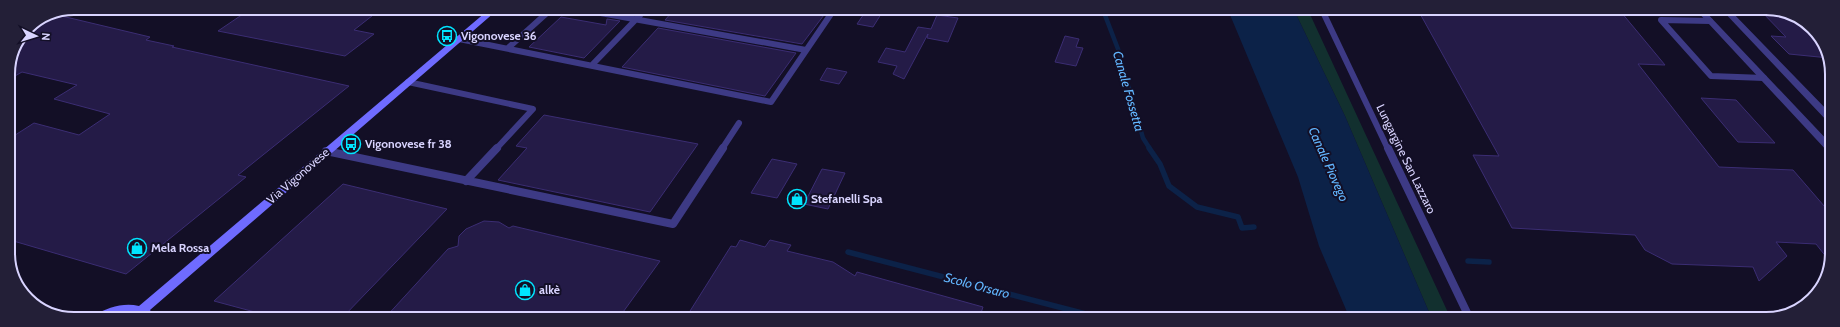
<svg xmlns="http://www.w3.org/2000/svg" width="1840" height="327" font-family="Cabin,sans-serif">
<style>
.green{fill:#12302f}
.water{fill:#0c2248}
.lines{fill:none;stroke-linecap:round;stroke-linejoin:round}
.stream-far1{stroke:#0c2248;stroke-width:4.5}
.stream{stroke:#0c2248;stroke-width:5.5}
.building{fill:#241b47;stroke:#3b2d73}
.service-far1{stroke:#3d3a85;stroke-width:6}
.service{stroke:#3d3a85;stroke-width:8}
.minor{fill:#3d3a85;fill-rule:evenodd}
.tertiary{fill:#3d3a85;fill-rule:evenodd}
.secondary{fill:#6f6bff;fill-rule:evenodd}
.labels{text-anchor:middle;stroke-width:4;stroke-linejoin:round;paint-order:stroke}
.poi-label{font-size:12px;font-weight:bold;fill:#d9d4ff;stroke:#130f26;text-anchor:start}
.street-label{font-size:12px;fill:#d9d4ff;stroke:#130f26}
.water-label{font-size:13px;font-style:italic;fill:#62b6ff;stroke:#130f26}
.rim{fill:none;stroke:#d9d4ff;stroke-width:2}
</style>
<rect width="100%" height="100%" fill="#130f26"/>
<path class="green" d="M1294,10H1308L1451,319H1432L1345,116Z"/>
<path class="water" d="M1228,10H1294L1345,116L1432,319H1350L1319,246L1298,177Z"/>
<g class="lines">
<path class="stream-far1" d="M1103,10L1118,49L1143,138L1150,149"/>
<path class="stream" d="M1149,148L1160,164L1169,186L1197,207L1238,217L1242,228L1254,227
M848,252L1105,319
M1468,261L1489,262"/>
</g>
<path class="building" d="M1594,9L1596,11L1621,12L1665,65L1638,64L1719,167L1793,170L1831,214V263L1816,244L1776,242L1787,256L1759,281L1753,267L1672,264L1645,250L1635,235L1512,228L1473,155L1499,156L1418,10Z
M1759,9H1774L1810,25L1829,58L1789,54L1771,36L1786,37Z
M673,11H827L802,44L665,20Z
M866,11H883L873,27L857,24Z
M246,12H377L354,30L374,34L345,56L218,31Z
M49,13L150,37L146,40L174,46L172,47L349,86L238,175L246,177L126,274L10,240L9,139L34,123L79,135L110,114L54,99L77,85L22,72L8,80L13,49L28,27Z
M937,15L958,18L948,42L927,38L928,34L904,79L893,74L897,66L878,62L886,48L905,52L918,27L931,29Z
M561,17L606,25L607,19L620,21L584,58L529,47Z
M658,28L796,53L765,96L622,67Z
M1065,36L1079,39L1076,47L1083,48L1076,66L1055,62Z
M827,68L847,72L839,84L820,80Z
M1701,98L1736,100L1775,143L1738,142Z
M544,115L698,144L650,212L498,180L527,148L516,146Z
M772,159L797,164L777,198L751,193Z
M822,169L845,173L828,209L804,204Z
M343,184L447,209L342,318H277L214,301Z
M484,221L499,222L509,228L513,226L660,261L618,319H384L448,249L458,246L459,236L466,229Z
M740,240L765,247L770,240L791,245L787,251L833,262L855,276L857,272L983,307L979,319H685L731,246L736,247Z"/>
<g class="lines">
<path class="service-far1" d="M1322,10L1388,149
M595,12L806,50
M1710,21L1661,20L1711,76L1764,78
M459,39L771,102L833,11
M508,48L548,12
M592,65L644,11
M408,82L533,109L496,149
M722,149L739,123"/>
<path class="service" d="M1388,148L1470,319
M326,151L673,224L723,148
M466,181L497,148"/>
<path class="minor" d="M1695,9H1703L1831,144V153L1828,152Z
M1721,9H1729L1831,114V123L1828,122Z"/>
<path class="tertiary" d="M48,306L77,315L79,318H66L43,308Z"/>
<path class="secondary" d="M486,12H495L150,310L155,318H143C137,307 117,317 107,318C102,319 96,318 91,318L93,315C108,308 123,302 139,306Z"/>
</g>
<defs>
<symbol id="bus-ring" viewBox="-11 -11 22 22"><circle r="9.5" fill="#130f26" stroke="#00e5ff" stroke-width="1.5"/><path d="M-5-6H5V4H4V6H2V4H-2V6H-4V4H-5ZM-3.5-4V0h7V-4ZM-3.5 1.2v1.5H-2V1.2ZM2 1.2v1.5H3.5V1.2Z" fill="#00e5ff"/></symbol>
<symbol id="shop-ring" viewBox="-11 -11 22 22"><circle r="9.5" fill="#130f26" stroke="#00e5ff" stroke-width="1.5"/><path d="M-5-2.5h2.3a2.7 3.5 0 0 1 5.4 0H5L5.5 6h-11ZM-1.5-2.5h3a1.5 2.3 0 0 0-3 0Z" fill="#00e5ff"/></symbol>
</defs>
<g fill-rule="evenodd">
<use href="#bus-ring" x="436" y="25" width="22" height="22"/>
<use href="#bus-ring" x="340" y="133" width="22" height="22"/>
<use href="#shop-ring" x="786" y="188" width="22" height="22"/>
<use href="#shop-ring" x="126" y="237" width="22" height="22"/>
<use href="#shop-ring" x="514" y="279" width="22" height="22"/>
</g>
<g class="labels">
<g class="poi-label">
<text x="461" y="40">Vigonovese 36</text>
<text x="365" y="148">Vigonovese fr 38</text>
<text x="811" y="203">Stefanelli Spa</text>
<text x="151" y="252">Mela Rossa</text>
<text x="539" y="294">alkè</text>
</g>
<g class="street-label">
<text transform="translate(1406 159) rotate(64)" y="4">Lungargine San Lazzaro</text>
<text transform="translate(298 176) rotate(-41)" y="4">Via Vigonovese</text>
</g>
<g class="water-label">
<text transform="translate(1129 91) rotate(74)" y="5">Canale Fossetta</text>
<text transform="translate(1329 164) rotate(66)" y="5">Canale Piovego</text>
<text transform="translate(977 285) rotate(15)" y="5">Scolo Orsaro</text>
</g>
</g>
<path d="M0 0H1840V327H0ZM74 15H1766A59 59 0 0 1 1825 74V253A59 59 0 0 1 1766 312H74A59 59 0 0 1 15 253V74A59 59 0 0 1 74 15Z" fill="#231f37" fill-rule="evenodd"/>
<path class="rim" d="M74 15H1766A59 59 0 0 1 1825 74V253A59 59 0 0 1 1766 312H74A59 59 0 0 1 15 253V74A59 59 0 0 1 74 15Z"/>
<g transform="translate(36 36) rotate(94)" stroke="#130f26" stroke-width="3" paint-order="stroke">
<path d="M0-3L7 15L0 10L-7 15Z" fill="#d9d4ff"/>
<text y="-6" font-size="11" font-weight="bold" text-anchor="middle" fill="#d9d4ff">N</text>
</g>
</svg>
